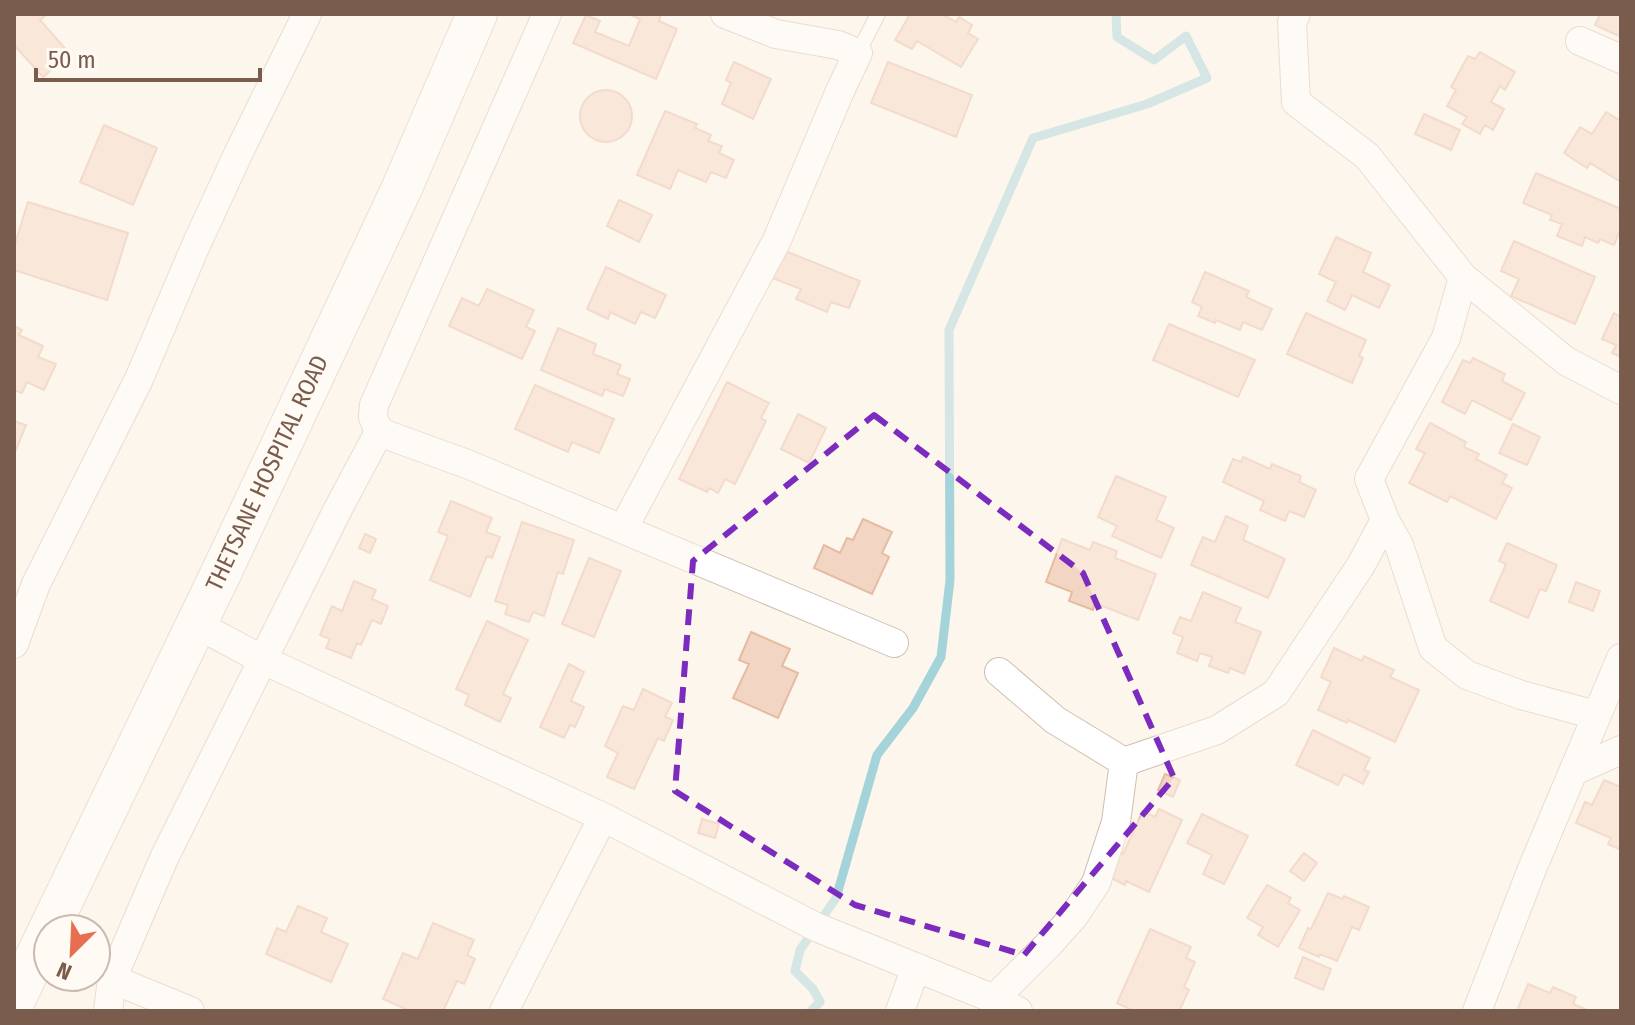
<svg xmlns="http://www.w3.org/2000/svg" width="1635" height="1025" font-family="'Fira Sans Condensed',sans-serif">
<style>
.lines{fill:none;stroke-linecap:round;stroke-linejoin:round}
.stream{stroke:#a5d3da;stroke-width:9}
.building{fill:#f3d5c3;stroke:#e6bba3;stroke-width:2}
.service-casing{stroke:#d1beb0;stroke-width:16}
.minor-casing{stroke:#d1beb0;stroke-width:30}
.secondary-casing{stroke:#d6c0b0;stroke-width:42}
.service{stroke:#fff;stroke-width:14}
.minor{stroke:#fff;stroke-width:28}
.secondary{stroke:#fff;stroke-width:40}
.marked{fill:none;stroke:#7b2cbf;stroke-width:6;stroke-dasharray:16 10;stroke-linejoin:round}
.labels{text-anchor:middle;stroke-width:8;stroke-linejoin:round;paint-order:stroke}
.street-label{font-size:24px;fill:#7a5c4d;stroke:#fffaf3}
</style>
<rect width="100%" height="100%" fill="#fdf6ec"/>
<g class="lines">
<path class="stream" d="M811,1011L820,1002L813,989L795,971L800,950L836,898L877,755L913,708L941,657L950,580L949,330L1033,138L1147,104L1207,78L1186,36L1154,60L1117,37L1116,14"/>
</g>
<path class="building" d="M14,14H47L40,20L70,54L43,77L14,45Z
M628,14H661L659,21L677,29L656,79L573,43L586,15L600,21L595,32L629,46L640,19Z
M910,14H942L956,22L959,17L972,25L968,33L978,39L961,67L917,41L912,49L895,40Z
M1600,14H1621V37L1595,25Z
M1480,52L1515,72L1505,90L1500,86L1491,102L1504,109L1493,130L1485,125L1480,134L1462,124L1467,117L1447,106L1456,90L1451,87L1468,56L1475,59Z
M734,62L771,79L753,119L722,104L731,83L726,80Z
M888,62L972,95L956,137L871,103Z
M580 116a26 26 0 1 1 52 0a26 26 0 1 1-52 0Z
M665,111L697,124L695,128L711,135L708,141L722,146L719,153L734,160L726,178L711,172L706,182L678,170L670,189L637,175Z
M1606,112L1621,121V182L1590,163L1587,168L1564,153L1580,127L1592,134Z
M1424,114L1460,130L1451,150L1415,134Z
M104,125L157,148L133,205L80,182Z
M1536,173L1621,209V228L1614,245L1600,239L1598,243L1585,237L1582,246L1557,236L1562,224L1550,220L1552,215L1523,203Z
M619,200L652,215L639,242L607,226Z
M28,202L128,233L107,300L14,270V247Z
M1336,237L1371,253L1363,272L1390,285L1379,308L1352,295L1345,310L1327,301L1336,282L1319,274Z
M1514,241L1595,277L1575,324L1511,296L1519,279L1501,271Z
M783,250L860,281L849,308L831,302L827,312L796,299L801,289L772,278Z
M606,267L666,295L655,318L641,312L635,324L610,312L608,319L587,309Z
M1205,272L1249,291L1246,297L1272,309L1262,330L1243,322L1240,330L1216,320L1215,323L1198,316L1202,307L1192,302Z
M487,289L534,310L526,327L535,331L522,359L449,326L462,298L479,306Z
M1306,313L1366,340L1359,356L1363,358L1352,383L1287,354Z
M1614,313L1621,317V357L1612,353L1616,345L1602,339Z
M1169,324L1255,360L1238,397L1153,360Z
M14,326L22,330L19,335L43,346L38,357L56,364L44,390L27,382L22,393L14,390Z
M558,328L596,344L593,354L621,365L617,374L630,379L623,396L605,389L602,396L541,370Z
M1473,358L1505,374L1502,381L1525,393L1511,420L1472,400L1465,414L1442,402L1463,360L1470,363Z
M727,382L769,403L761,418L766,421L735,484L725,479L718,493L709,488L707,492L679,479Z
M535,385L614,419L599,453L572,442L568,452L515,429Z
M798,414L826,428L809,463L781,449Z
M14,421L26,425L14,455Z
M1430,423L1466,442L1464,447L1479,454L1476,459L1507,475L1502,483L1512,488L1496,519L1450,496L1447,502L1409,483L1425,453L1416,449Z
M1513,424L1540,437L1527,465L1499,453Z
M1243,457L1270,469L1272,464L1301,476L1299,482L1316,490L1304,517L1289,511L1285,521L1260,510L1264,501L1223,482L1233,459L1241,462Z
M1116,476L1166,497L1156,520L1174,528L1161,558L1112,536L1117,526L1098,517Z
M451,501L492,518L486,532L500,537L492,558L487,556L470,597L430,580L448,536L438,532Z
M1226,516L1248,526L1243,540L1285,559L1268,598L1191,565L1203,537L1215,542Z
M863,519L892,532L882,553L889,557L872,594L814,568L824,545L840,553L847,538L853,540Z
M522,522L574,540L563,574L558,572L544,616L533,612L529,622L505,614L508,605L495,601Z
M365,534L376,539L370,553L359,548Z
M1062,539L1090,550L1093,542L1117,551L1115,558L1156,574L1138,620L1095,603L1093,610L1069,601L1072,592L1046,582Z
M1507,543L1557,565L1546,591L1540,589L1528,618L1490,601L1506,564L1499,561Z
M589,558L621,571L594,637L562,624Z
M354,581L376,590L372,599L388,606L381,624L372,620L361,645L357,643L351,658L326,648L330,639L320,635L332,606L342,611Z
M1576,582L1600,591L1593,611L1569,602Z
M1203,592L1241,608L1235,622L1261,632L1244,674L1230,668L1228,673L1209,666L1212,657L1200,653L1197,661L1177,653L1183,637L1173,633L1180,617L1191,621Z
M487,621L528,640L503,694L511,698L500,722L465,705L469,695L456,689Z
M751,632L790,649L782,666L798,673L778,718L733,698L749,664L739,660Z
M1334,648L1362,661L1364,656L1394,670L1390,677L1419,690L1395,742L1348,720L1347,723L1318,710L1331,682L1321,677Z
M569,664L584,672L571,701L584,707L575,727L570,725L564,738L540,727Z
M643,689L672,703L665,717L673,720L664,741L658,738L634,789L607,777L618,753L605,746L623,706L634,710Z
M1313,730L1370,758L1364,770L1369,772L1363,784L1344,774L1338,785L1296,765Z
M1165,774L1180,780L1173,797L1158,790Z
M1604,780L1621,787V850L1608,844L1611,838L1576,823L1585,802L1592,805Z
M1159,809L1182,820L1149,892L1126,881L1125,885L1101,873L1112,850L1123,854L1143,811L1155,817Z
M1202,814L1248,836L1224,884L1203,874L1212,855L1187,843Z
M702,819L719,824L715,838L698,833Z
M1304,853L1317,863L1304,881L1290,871Z
M1267,885L1291,898L1288,903L1300,910L1278,947L1258,935L1263,927L1247,918Z
M1328,893L1343,899L1344,896L1369,907L1359,930L1352,927L1337,961L1320,954L1319,957L1299,948L1308,928L1311,929Z
M298,906L327,918L321,932L348,944L331,982L266,954L277,928L286,932Z
M433,923L474,940L467,955L475,959L464,984L457,981L443,1011H410L383,999L403,953L418,959Z
M1150,929L1191,947L1186,958L1195,962L1184,987L1189,990L1179,1011H1134L1117,1003Z
M1303,957L1331,969L1323,990L1295,978Z
M1528,984L1550,993L1553,987L1576,997L1573,1004L1590,1011H1517Z"/>
<g class="lines">
<defs>
<path id="service" d="M858,53L878,14"/>
<path id="minor" d="M1296,14L1292,22L1296,102L1367,156L1463,277L1566,361L1621,390
M1580,41L1621,59
M379,432L467,464L894,643
M1385,520L1399,545L1433,648L1467,675L1521,695L1596,715
M623,529L777,240L840,91L858,53L838,45L776,34L725,14
M196,624L263,660L603,817L816,927L994,999L1018,1011
M14,644L36,584L139,379L196,245L239,152L307,14
M999,672L1055,720L1124,762L1217,730L1276,693L1361,565L1385,520L1369,479L1446,338L1463,277
M1574,771L1621,750
M112,979L190,1011
M994,999L1049,944L1074,916L1096,883L1116,822L1124,762
M108,1011L112,979L165,856L339,507L379,432L373,417L374,405L547,14
M504,1011L603,817
M900,1011L916,967
M1477,1011L1532,869L1621,658"/>
<path id="secondary" d="M49,929L221,573L401,190L477,14
M14,1002L48,931"/>
</defs>
<use href="#service" class="service-casing"/>
<use href="#minor" class="minor-casing"/>
<use href="#secondary" class="secondary-casing"/>
<use href="#service" class="service"/>
<use href="#minor" class="minor"/>
<use href="#secondary" class="secondary"/>
</g>
<path d="M0 0H1635V1025H0ZM874,415L1083,573L1174,778L1024,955L855,905L675,791L693,561Z" fill="#fdf6ec" fill-opacity=".55" fill-rule="evenodd"/>
<path class="marked" d="M874,415L1083,573L1174,778L1024,955L855,905L675,791L693,561Z"/>
<g class="labels">
<g class="street-label">
<text transform="translate(267 473) rotate(-65)" y="8">THETSANE HOSPITAL ROAD</text>
</g>
</g>
<rect width="1635" height="1025" fill="none" stroke="#7a5c4d" stroke-width="32"/>
<g transform="translate(72 953) rotate(204)"><circle r="38" fill="#fffaf3" stroke="#cabbb1" stroke-width="2"/>
<path d="M0-6L14 30L0 20L-14 30Z" fill="#e76f51"/>
<text y="-12" font-size="22" font-weight="bold" text-anchor="middle" fill="#7a5c4d">N</text>
</g>
<path d="M36 68v12h224v-12" fill="none" stroke="#7a5c4d" stroke-width="4"/>
<text x="48" y="68" font-size="24" fill="#7a5c4d" stroke="#fffaf3" stroke-width="6" paint-order="stroke">50 m</text>
</svg>
